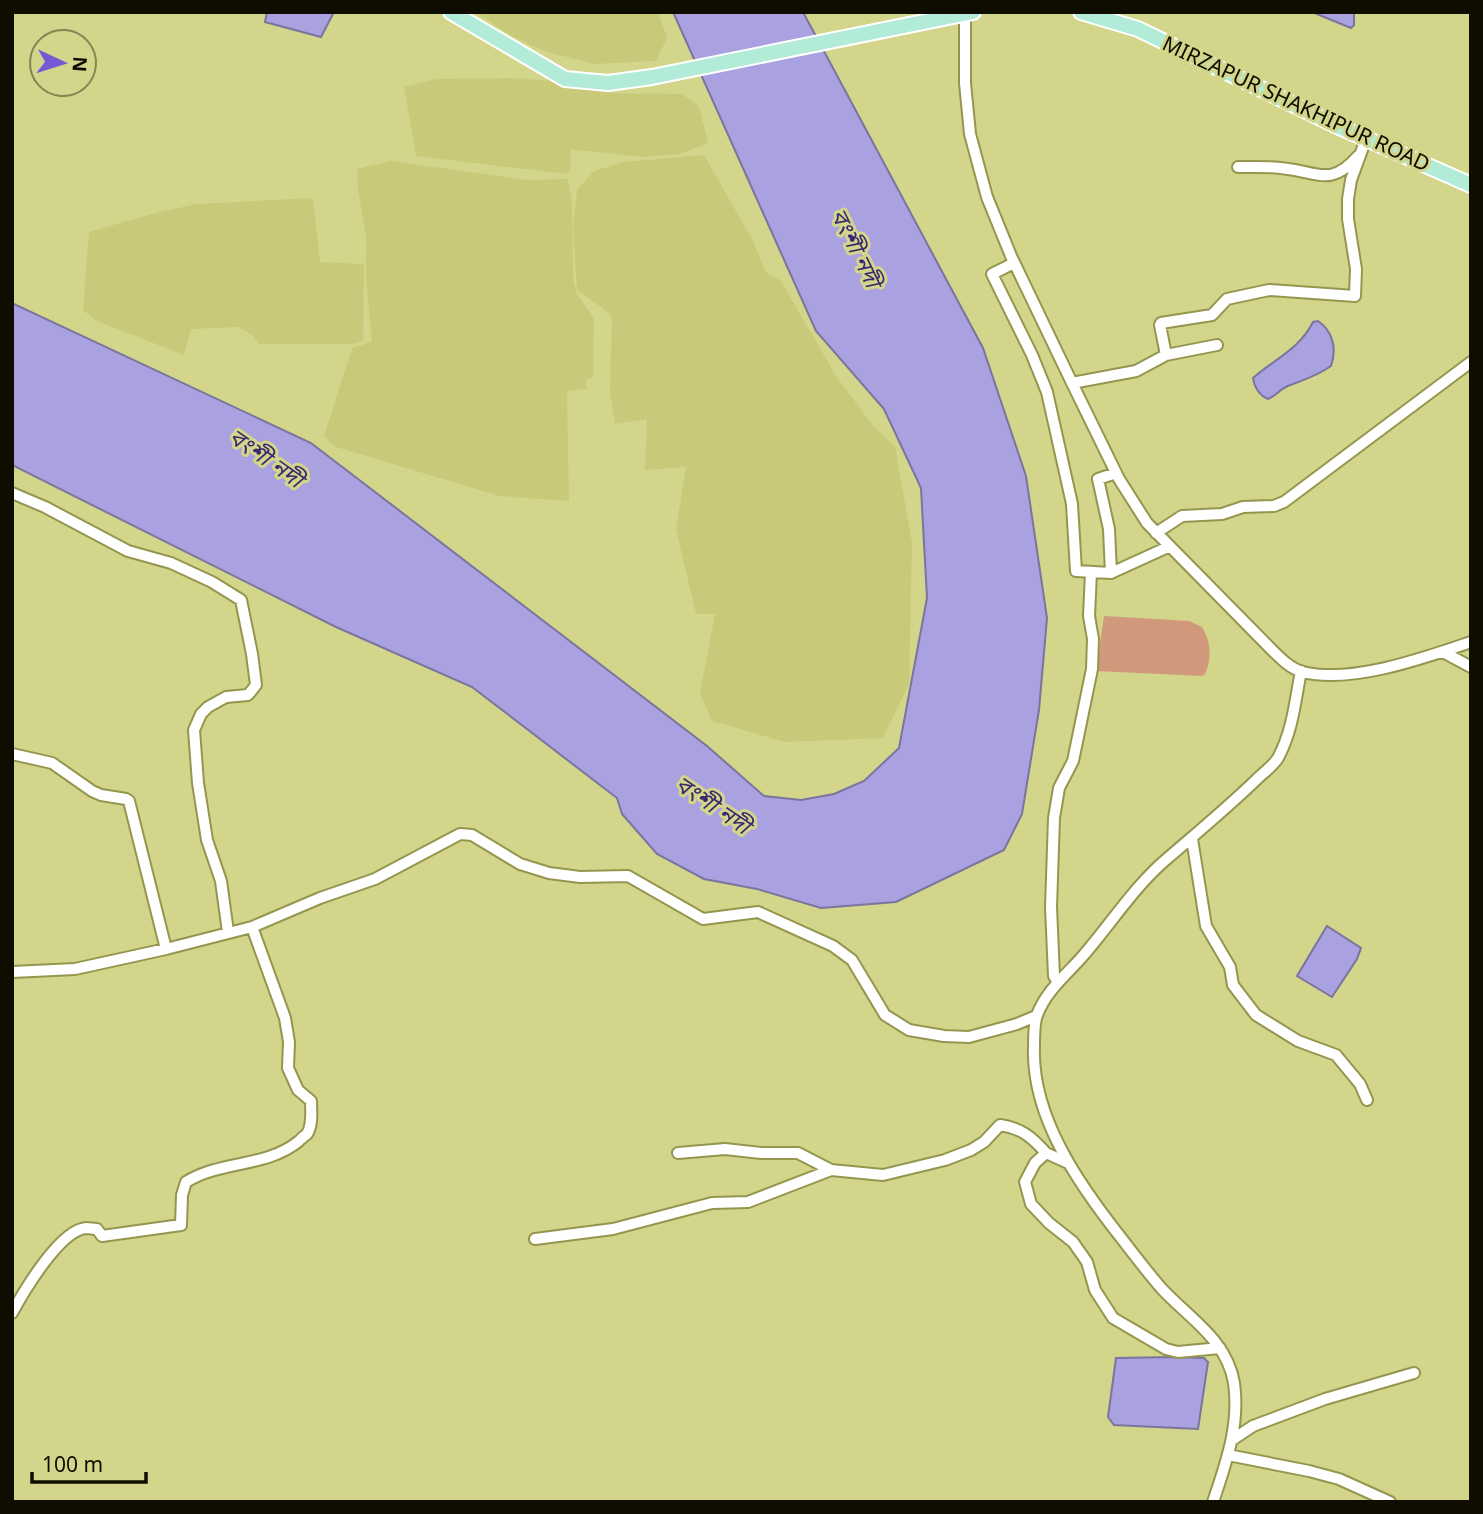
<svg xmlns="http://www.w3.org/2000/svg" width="1483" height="1514" font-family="'Noto Sans','Noto Sans Bengali',sans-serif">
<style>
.built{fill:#c8ca7a}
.green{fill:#d1997b}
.water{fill:#a9a1e0;stroke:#7a759d;stroke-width:2}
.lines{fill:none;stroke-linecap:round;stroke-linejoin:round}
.minor-casing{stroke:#95964e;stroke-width:14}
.major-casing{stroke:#fff;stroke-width:18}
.minor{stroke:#fff;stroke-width:10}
.major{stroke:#b2ecd9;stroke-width:14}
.labels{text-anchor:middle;stroke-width:6;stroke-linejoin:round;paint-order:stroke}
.street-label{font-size:21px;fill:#0e0d00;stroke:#d3d58b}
.water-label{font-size:23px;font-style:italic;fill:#392870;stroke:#d3d58b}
</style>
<rect width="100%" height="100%" fill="#d3d58b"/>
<path class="built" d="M475,12H658L667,38L656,61L594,64L544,51L512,36Z
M513,78L558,81L612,93L682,94L699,106L708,143L680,154L641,157L570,149L571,166L568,174L416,156L404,87L436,79Z
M704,155L753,241L766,272L781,281L836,376L874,427L895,446L912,543L909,684L883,738L785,742L712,721L700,693L715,614H696L676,529L686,467L645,470L647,419L615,424L610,393L612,320L609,313L577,290L573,226L577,190L594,171L624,162Z
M392,161L527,180L568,179L572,200L573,279L576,292L594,319L593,378L586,380L587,389L567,391L569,501L499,496L333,446L324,436L352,348L372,342L366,279V236L358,190L357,169Z
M313,198L320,262L364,264L363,341L352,344H259L251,334L238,327L191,329L184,355L97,321L83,310L89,232L155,213L197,204Z"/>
<path class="green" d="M1104,616L1189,621L1202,627C1211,641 1212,659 1205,674L1202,676L1096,671Z"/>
<path class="water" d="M267,12H334L321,37L265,22Z
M673,12H803L983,348L1026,476L1047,618L1039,710L1022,814L1004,850L896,902L821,908L757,889L704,879L657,854L622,814L617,798L472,687L336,627L12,465V303L311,443L707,746L764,796L801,800L834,794L864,781L899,748L927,598L921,488L884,409L816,331Z
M1312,12H1354V25L1351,28Z
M1318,321C1333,331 1337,349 1331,366C1317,376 1303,380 1288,386C1280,389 1276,396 1268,399C1260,396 1254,387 1253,378C1274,359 1299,350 1313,322Z
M1327,926L1361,948L1357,959L1332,997L1297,976Z
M1175,1357L1204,1358L1208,1362L1198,1429L1114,1425L1108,1417L1116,1358Z"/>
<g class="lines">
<defs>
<path id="minor" d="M965,12V83L970,134L987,197L1011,256L1072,383L1119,479L1147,523L1272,650C1281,659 1291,669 1303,672C1351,684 1424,658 1471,642
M1238,167C1255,167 1272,166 1288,169C1319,173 1332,186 1358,156
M1014,263L992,274L1032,355L1047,392L1072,504L1076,571L1111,573
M1166,355L1160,325L1161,323L1212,315L1227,299L1269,290L1355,296L1356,269L1348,219V199L1351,180L1366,139
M1072,383L1136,371L1166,355L1217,345
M1116,473L1098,479L1109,529L1111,573L1168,547
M12,493L45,507L128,551L171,563L212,582L241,600L252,654L256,685L248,695L226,697L208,707L201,714L194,730L198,783L207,840L221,881L228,932
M1156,533L1182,516L1222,514L1243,507L1274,506L1284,502L1471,362
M1443,652L1471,667
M12,754L52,763L92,791L101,795L126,799L129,801L166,949
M1192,839L1206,926L1230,967L1233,985L1256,1015L1298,1041L1336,1055L1360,1084L1367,1100
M12,972L75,969L166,949L252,927L320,898L375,879L460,834L472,835L520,864L549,873L580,877L628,876L703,919L758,912L833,946L852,960L885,1015L909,1030L944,1036L969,1037L1017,1024L1036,1016
M1057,981L1054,976L1051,907L1054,818L1059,788L1073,761L1092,669L1093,639L1089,616L1091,572
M678,1153L725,1149L761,1153H798L831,1170L883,1175L945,1160L971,1150L984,1142L1000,1125C1021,1128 1032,1137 1046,1153
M1068,1163L1046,1153L1035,1163L1025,1182L1031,1204L1049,1223L1073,1242L1087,1262L1095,1290L1113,1318L1166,1349L1178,1352L1220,1348
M535,1239L613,1229L712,1203L748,1202L831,1170
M12,1313C24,1291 60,1230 86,1228C90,1228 93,1229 97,1229L102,1236L181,1225L182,1195L186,1182C221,1160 266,1168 299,1141C299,1140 307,1134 307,1134C313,1125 311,1111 311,1101L298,1090L288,1068L289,1042L285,1018L252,927
M1232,1440L1253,1426L1325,1399L1414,1373
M1228,1455L1309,1471L1339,1479L1390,1502
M1213,1502C1226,1463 1240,1425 1234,1383C1227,1340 1189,1318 1162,1289C1148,1273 1135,1256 1122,1239C1080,1186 1031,1117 1034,1046C1034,1037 1034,1023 1037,1015C1046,991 1066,975 1082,957C1111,924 1135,885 1169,857C1198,832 1228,807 1256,780C1263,773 1273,766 1278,758C1293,730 1295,701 1301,671"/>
<path id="major" d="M451,12L565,79L608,83L652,77L973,12
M1081,12L1138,29L1335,125L1471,185"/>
</defs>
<use href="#minor" class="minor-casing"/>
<use href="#major" class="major-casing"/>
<use href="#minor" class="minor"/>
<use href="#major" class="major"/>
</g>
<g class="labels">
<g class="street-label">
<text transform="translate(1296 104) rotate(25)" y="7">MIRZAPUR SHAKHIPUR ROAD</text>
</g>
<g class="water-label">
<text transform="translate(856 248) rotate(64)" y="8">বংশী নদী</text>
<text transform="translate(266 458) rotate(35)" y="8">বংশী নদী</text>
<text transform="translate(713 805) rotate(34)" y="8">বংশী নদী</text>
</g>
</g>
<rect width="1483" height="1514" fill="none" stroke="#0e0d00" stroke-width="28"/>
<g transform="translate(63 63) rotate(94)"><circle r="33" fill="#d3d58b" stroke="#848553" stroke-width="2"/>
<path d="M0-5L12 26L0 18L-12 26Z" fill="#7459d3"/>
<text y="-10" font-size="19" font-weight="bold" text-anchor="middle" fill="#0e0d00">N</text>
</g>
<path d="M32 1472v10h114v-10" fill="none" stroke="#0e0d00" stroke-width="3.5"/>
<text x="42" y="1472" font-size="21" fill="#0e0d00" stroke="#d3d58b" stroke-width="5" paint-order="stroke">100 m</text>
</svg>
